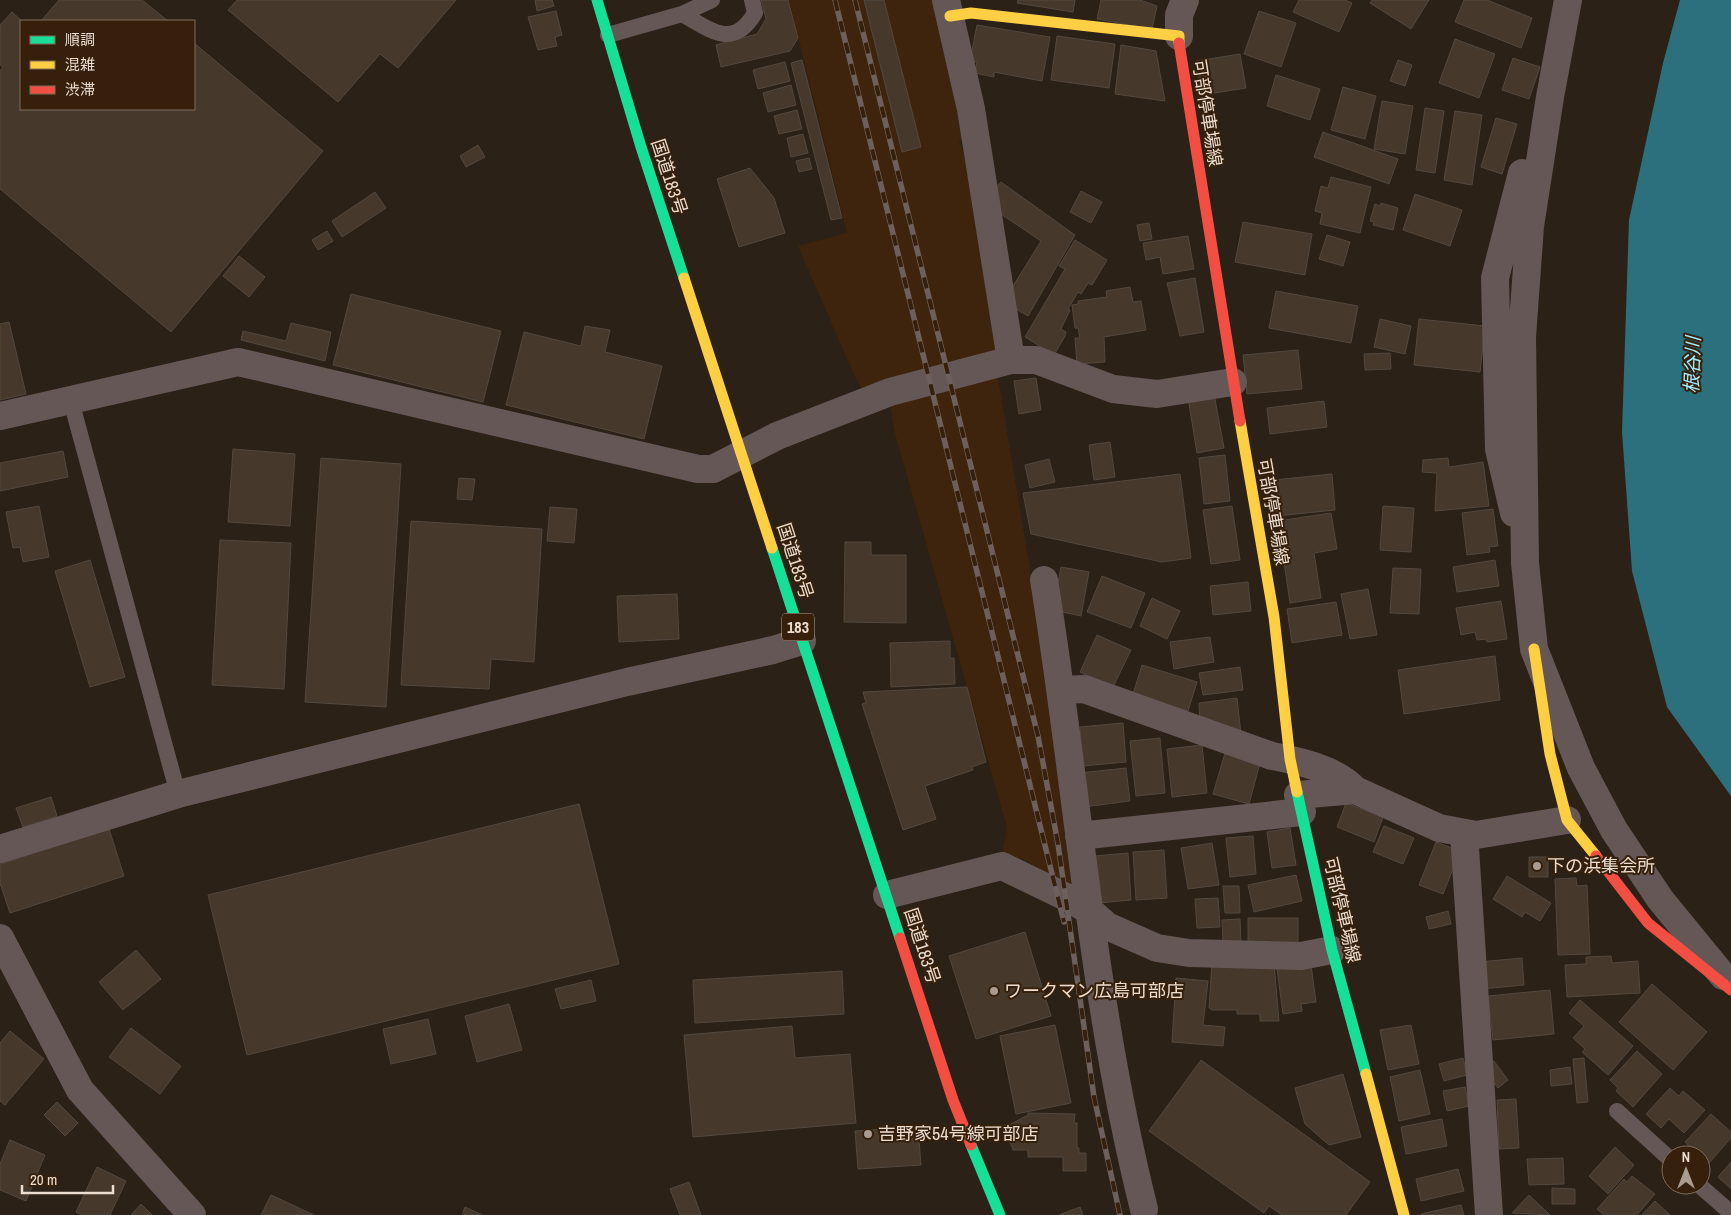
<svg xmlns="http://www.w3.org/2000/svg" width="1731" height="1215" font-family="'Archivo Narrow','Noto Sans JP',sans-serif">
<style>
.built{fill:#3e240c}
.water{fill:#2b707c}
.building{fill:#46382b;stroke:#52483f}
.lines{fill:none;stroke-linecap:round;stroke-linejoin:round}
.lane{stroke:#665757;stroke-width:16}
.street{stroke:#665757;stroke-width:28}
.fast{stroke:#16e098;stroke-width:11}
.slow{stroke:#ffcf43;stroke-width:11}
.jam{stroke:#f24e42;stroke-width:11}
.rail-casing{stroke:#6c5f5c;stroke-width:5.5}
.rail{stroke:#36200c;stroke-width:4;stroke-dasharray:11;stroke-linecap:butt}
.poi-dot{fill:#a99b90;stroke:#36200c;stroke-width:2}
.labels{text-anchor:middle;stroke-width:4;stroke-linejoin:round;paint-order:stroke}
.shield{fill:#36200c;stroke:#b5a496;stroke-width:1}
.shield-label{font-size:16px;font-weight:bold;fill:#ecddd1}
.street-label{font-size:18px;fill:#ecddd1;stroke:#36200c}
.poi-label{font-size:18px;fill:#ecddd1;stroke:#36200c;text-anchor:start}
.water-label{font-size:19px;font-style:italic;fill:#a4eefe;stroke:#36200c}
</style>
<rect width="100%" height="100%" fill="#2c2116"/>
<path class="built" d="M789,0H932L967,138L959,141L967,165L999,352L863,391L852,370L798,246L847,233Z
M997,372L1048,677L1078,886H1069L1023,859L1002,856L1007,827L894,430L890,401Z"/>
<path class="water" d="M1680,0H1731V796L1667,707L1632,571L1622,432L1629,220L1663,63Z"/>
<path class="building" d="M59,0H142L168,21H41Z
M237,0H456L398,68L380,54L338,102L228,10Z
M535,0H552L554,6L537,11Z
M761,0H788L798,38L790,51L721,67L716,45L757,34L766,19Z
M864,0H884L921,147L902,152Z
M1018,0H1075L1073,12L1017,3Z
M1101,0H1140L1157,6L1152,29L1097,19Z
M1299,0H1345L1352,3L1339,32L1293,12Z
M1372,0H1429L1411,29L1370,3Z
M1464,0H1487L1532,18L1521,48L1455,22Z
M556,11L562,35L555,37L557,46L538,50L528,17Z
M1259,11L1296,23L1281,67L1244,54Z
M12,12L22,21L21,109H194V43L323,151L171,332L0,189V71L3,67L0,65V25Z
M977,25L1050,37L1042,81L994,72V77L975,73L977,62L970,61Z
M1057,36L1115,44L1109,88L1051,80Z
M1455,39L1495,54L1479,98L1439,83Z
M1121,45L1156,51L1165,101L1115,94Z
M1240,54L1246,88L1202,95L1196,61Z
M1513,58L1540,67L1529,99L1502,90Z
M802,60L842,218L831,220L791,63Z
M1398,60L1412,65L1405,86L1390,81Z
M785,62L790,81L758,89L753,70Z
M1276,75L1320,89L1310,120L1267,106Z
M791,85L796,105L768,112L763,93Z
M1343,87L1376,96L1365,139L1331,130Z
M1382,101L1413,106L1405,154L1374,149Z
M1425,108L1444,111L1435,173L1416,170Z
M797,110L802,129L779,134L774,116Z
M1455,111L1482,115L1472,185L1444,180Z
M1496,118L1517,124L1502,174L1481,167Z
M1323,132L1398,159L1389,184L1314,157Z
M803,134L808,153L791,157L787,138Z
M478,145L485,157L466,167L460,156Z
M809,158L812,169L799,172L796,161Z
M750,168L774,198L785,233L739,247L717,179Z
M1331,177L1371,187L1360,233L1320,224L1322,213L1315,211L1321,186L1328,188Z
M1001,182L1075,235L1028,316L1014,308L1010,291L1041,241L998,212L993,191Z
M1081,191L1102,202L1091,223L1070,212Z
M375,192L386,208L342,237L332,221Z
M1415,194L1462,210L1450,246L1403,230Z
M1381,203L1398,208L1393,230L1373,225L1374,222L1370,221L1375,204L1380,206Z
M1243,222L1312,234L1305,275L1235,262Z
M1149,223L1152,239L1140,241L1137,225Z
M327,231L333,241L318,250L312,240Z
M1327,235L1350,242L1343,266L1319,259Z
M1188,236L1194,269L1163,274L1160,257L1146,260L1143,243Z
M1075,240L1107,260L1092,285L1088,283L1081,294L1078,292L1068,309L1070,310L1061,329L1066,332L1065,336L1054,355L1025,337L1065,269L1059,266Z
M239,256L265,277L249,297L223,276Z
M1195,278L1204,332L1180,336L1167,283Z
M1130,287L1133,302L1141,301L1146,330L1104,337L1105,362L1077,364L1075,338H1080L1078,328H1075L1072,305L1078,304V301L1107,297L1106,291Z
M1276,291L1358,306L1351,343L1269,328Z
M351,294L501,331L483,402L333,365Z
M1380,319L1411,326L1405,354L1374,347Z
M1419,319L1485,326L1480,372L1414,365Z
M9,322L26,394L0,400V324Z
M291,323L331,332L325,361L241,340L243,331L286,341Z
M585,326L610,330L605,352L662,366L644,439L506,405L524,332L581,346Z
M1298,350L1302,389L1247,394L1243,355Z
M1390,353L1391,369L1365,370L1364,354Z
M1036,378L1041,410L1019,414L1014,381Z
M1214,394L1224,448L1197,453L1188,398Z
M1324,401L1327,427L1270,434L1267,408Z
M1110,442L1115,477L1094,480L1089,445Z
M233,449L295,454L290,526L228,522Z
M63,451L68,477L0,491V463Z
M1225,455L1230,501L1204,504L1199,458Z
M321,458L401,464L386,707L305,702Z
M1448,458L1449,467L1483,462L1489,506L1435,511L1437,473L1422,472L1423,460Z
M1049,459L1055,482L1030,488L1025,465Z
M1180,474L1191,558L1162,562L1031,534L1023,493Z
M1332,474L1335,510L1277,516L1274,480Z
M459,478L475,479L472,500L457,499Z
M39,506L49,557L23,562L20,547L13,548L6,512Z
M1232,506L1240,560L1211,564L1203,510Z
M1383,506L1414,508L1411,552L1380,550Z
M550,507L577,509L574,543L547,541Z
M1493,509L1498,546L1489,547L1490,552L1467,555L1462,513Z
M1331,513L1337,549L1314,553L1321,598L1290,603L1278,521Z
M411,521L542,529L534,662L491,659L489,689L401,685Z
M220,540L291,543L284,689L212,685Z
M845,542H871V555H906V623L844,622Z
M90,560L125,677L90,687L55,571Z
M1495,560L1499,586L1457,592L1453,567Z
M1061,567L1089,572L1081,616L1053,610Z
M1393,568L1421,569L1419,614L1390,613Z
M1102,576L1145,593L1131,628L1087,612Z
M1248,582L1251,611L1213,615L1210,586Z
M1368,589L1377,635L1350,639L1341,594Z
M677,594L679,639L619,642L617,596Z
M1152,598L1180,611L1167,639L1140,626Z
M1501,601L1507,639L1487,642L1486,639L1477,640L1475,632L1461,635L1456,608Z
M1336,602L1342,635L1292,643L1287,609Z
M1097,635L1131,650L1113,687L1080,672Z
M1210,637L1214,662L1174,669L1170,642Z
M950,641V658H954L955,684L891,687L890,643Z
M1495,656L1500,700L1404,714L1398,670Z
M1142,665L1197,682L1188,711L1133,694Z
M1240,667L1243,690L1203,695L1199,673Z
M967,687L986,762L972,767L973,770L925,786L936,819L903,830L862,704L866,703L863,692Z
M1237,698L1241,734L1200,727L1199,703Z
M1123,723L1126,762L1083,766L1080,727Z
M1160,738L1165,793L1136,796L1130,741Z
M1202,745L1207,793L1172,797L1167,749Z
M1225,753L1260,763L1249,804L1213,794Z
M1126,768L1130,801L1083,807L1079,773Z
M51,797L57,816L23,827L16,808Z
M1346,803L1383,817L1374,842L1337,827Z
M579,804L619,964L247,1055L208,895Z
M1384,826L1414,838L1403,864L1373,852Z
M1290,828L1296,865L1272,868L1267,832Z
M109,829L124,876L10,913L0,883V864Z
M1253,836L1256,874L1230,877L1226,838Z
M1436,842L1460,851L1443,894L1419,885Z
M1212,843L1219,885L1188,889L1181,848Z
M1164,850L1167,898L1136,900L1133,852Z
M1128,853L1131,900L1099,903L1095,856Z
M1529,857H1548V877H1529Z
M1296,875L1302,901L1254,912L1248,885Z
M1507,876L1551,903L1540,921L1525,912L1522,917L1493,899Z
M1576,878L1577,886L1587,885L1590,954L1558,955L1555,879Z
M1223,886H1239L1240,913H1225Z
M1218,898L1220,927L1197,928L1195,899Z
M1448,911L1451,924L1429,929L1426,917Z
M1248,918H1298V945H1248Z
M1240,919L1241,942L1223,943L1222,920Z
M1025,932L1051,1016L976,1039L949,956Z
M136,950L161,979L123,1010L99,982Z
M1611,956L1612,963L1638,961L1640,993L1567,997L1565,965L1586,964V957Z
M1522,958L1524,985L1481,989L1479,962Z
M1212,963H1274L1279,1021H1260V1014H1237V1010H1212L1209,1008Z
M1311,965L1316,1002L1301,1004L1302,1011L1283,1014L1277,969Z
M842,971L844,1014L695,1023L693,980Z
M1176,978L1208,981L1203,1025L1225,1027L1223,1046L1172,1042Z
M591,980L596,1001L561,1009L555,989Z
M1652,984L1707,1032L1673,1070L1619,1022Z
M1550,990L1554,1034L1493,1040L1488,996Z
M1580,1000L1633,1046L1608,1075L1582,1052L1585,1049L1573,1038L1584,1026L1569,1013Z
M509,1004L522,1050L477,1062L465,1016Z
M428,1019L436,1054L391,1064L383,1029Z
M1055,1025L1071,1103L1016,1114L1000,1036Z
M1411,1025L1419,1064L1388,1070L1380,1030Z
M792,1026L795,1058L850,1054L856,1123L693,1137L684,1035Z
M131,1028L181,1066L160,1094L109,1057Z
M10,1031L44,1059L5,1105L0,1101V1043Z
M1637,1051L1662,1074L1633,1107L1616,1091L1618,1088L1610,1080Z
M1463,1058L1467,1075L1444,1081L1439,1064Z
M1584,1058L1588,1102L1577,1103L1573,1059Z
M1201,1060L1370,1182L1346,1215H1282L1269,1206L1264,1213L1149,1131Z
M1494,1061L1508,1080L1498,1088L1484,1069Z
M1570,1067L1572,1084L1551,1086L1550,1070Z
M1420,1070L1430,1114L1399,1121L1390,1077Z
M1343,1074L1361,1137L1329,1145L1305,1124L1295,1088Z
M1465,1087L1469,1106L1447,1111L1443,1091Z
M1670,1088L1679,1096L1683,1091L1705,1110L1684,1133L1669,1119L1661,1128L1646,1114Z
M1516,1099L1519,1148L1499,1149L1497,1100Z
M57,1102L78,1123L65,1136L44,1115Z
M1028,1113L1075,1114L1074,1123H1077V1148H1079V1153H1086V1171H1063V1157H1028V1150H1013L1004,1125H1009L1028,1115Z
M1711,1114L1731,1132V1138L1709,1163L1685,1142Z
M1442,1119L1447,1146L1406,1154L1401,1127Z
M918,1127L921,1165L858,1169L855,1131Z
M10,1140L45,1155L26,1201L0,1190V1164Z
M1615,1147L1634,1165L1608,1194L1589,1176Z
M1563,1158L1564,1184L1529,1185L1527,1159Z
M1731,1162V1189L1718,1177Z
M97,1167L126,1181L110,1215H82L76,1212Z
M1458,1169L1464,1191L1421,1201L1416,1179Z
M1632,1176L1655,1194L1637,1215H1604L1597,1209L1624,1179L1627,1182Z
M689,1182L701,1215H680L670,1189Z
M1552,1188L1575,1189V1204H1552Z
M271,1195L314,1215H261Z
M1529,1195L1550,1215L1512,1213Z
M1655,1201L1670,1215H1642Z
M141,1204L152,1215H131Z
M1461,1205L1464,1215H1421V1214Z
M465,1207L482,1215H462Z
M1080,1207L1083,1215H1059Z"/>
<g class="lines">
<path class="lane" d="M682,14C711,30 733,50 755,13L752,0
M608,35L682,14L712,0
M71,401L178,794
M1617,1111L1671,1160
M1699,1185L1731,1213"/>
<path class="street" d="M946,0L971,109L1011,360
M1568,0L1550,97L1530,226L1522,337L1525,563L1534,649L1581,768L1614,830L1660,899L1723,976
M1179,36V15L1185,0
M0,416L238,362L698,469H713L777,436L890,392L1011,360H1036L1113,389L1157,394L1233,382
M1514,513L1499,449L1495,278L1522,173
M1044,580C1078,789 1092,1003 1144,1209
M1062,690L1084,689L1272,756C1299,761 1336,769 1355,790L1439,828L1476,835L1567,820
M1298,795L1355,790
M1464,833L1489,1215
M1079,836L1302,812
M0,849L178,794L627,682L773,650L802,641
M887,895L1002,866L1066,897L1090,911L1107,926L1157,948L1189,953L1301,956L1332,950
M0,938L80,1090L192,1215"/>
<path class="fast" d="M597,0L641,147L684,278
M772,548L900,938
M1297,792L1332,950L1366,1074
M971,1145L1000,1215"/>
<path class="slow" d="M950,16L971,13L1179,36V43
M684,278L772,548
M1240,421L1274,617L1290,759L1297,792
M1534,649L1550,754L1567,820L1596,856
M1366,1074L1404,1215"/>
<path class="jam" d="M1179,43L1240,421
M1596,856L1648,923L1731,990
M900,938L953,1100L971,1145"/>
<defs>
<path id="rail" d="M835,0L1064,922
M855,0L1038,736L1058,844L1094,1097L1120,1215"/>
</defs>
<use href="#rail" class="rail-casing"/>
<use href="#rail" class="rail"/>
</g>
<g class="poi-dot">
<circle cx="1537" cy="866" r="5"/>
<circle cx="994" cy="991" r="5"/>
<circle cx="868" cy="1134" r="5"/>
</g>
<g class="labels">
<rect class="shield" x="782" y="613.5" width="32" height="27" rx="4"/>
<g class="shield-label">
<text x="798" y="633">183</text>
</g>
<g class="street-label">
<text transform="translate(1207 113) rotate(81)" y="6">可部停車場線</text>
<text transform="translate(669 177) rotate(72)" y="6">国道183号</text>
<text transform="translate(1273 512) rotate(80)" y="6">可部停車場線</text>
<text transform="translate(795 561) rotate(72)" y="6">国道183号</text>
<text transform="translate(1342 910) rotate(77)" y="6">可部停車場線</text>
<text transform="translate(922 946) rotate(72)" y="6">国道183号</text>
</g>
<g class="poi-label">
<text x="1547" y="872">下の浜集会所</text>
<text x="1004" y="997">ワークマン広島可部店</text>
<text x="878" y="1140">吉野家54号線可部店</text>
</g>
<g class="water-label">
<text transform="translate(1692 365) rotate(-88)" y="7">根谷川</text>
</g>
</g>
<rect x="20" y="20" width="175" height="90" fill="#36200c" stroke="#7f6c5b"/>
<rect x="30" y="36" width="25" height="8" fill="#16e098" stroke="#7f6c5b"/>
<text x="65" y="45" font-size="15" fill="#ecddd1">順調</text>
<rect x="30" y="61" width="25" height="8" fill="#ffcf43" stroke="#7f6c5b"/>
<text x="65" y="70" font-size="15" fill="#ecddd1">混雑</text>
<rect x="30" y="86" width="25" height="8" fill="#f24e42" stroke="#7f6c5b"/>
<text x="65" y="95" font-size="15" fill="#ecddd1">渋滞</text>
<g transform="translate(1686 1170)"><circle r="24" fill="#36200c" stroke="#7f6c5b"/>
<path d="M0-4L9 19L0 12L-9 19Z" fill="#a99b90"/>
<text y="-8" font-size="14" font-weight="bold" text-anchor="middle" fill="#ecddd1">N</text>
</g>
<path d="M22 1185v8h91v-8" fill="none" stroke="#ecddd1" stroke-width="2.5"/>
<text x="30" y="1185" font-size="15" fill="#ecddd1" stroke="#36200c" stroke-width="4" paint-order="stroke">20 m</text>
</svg>
